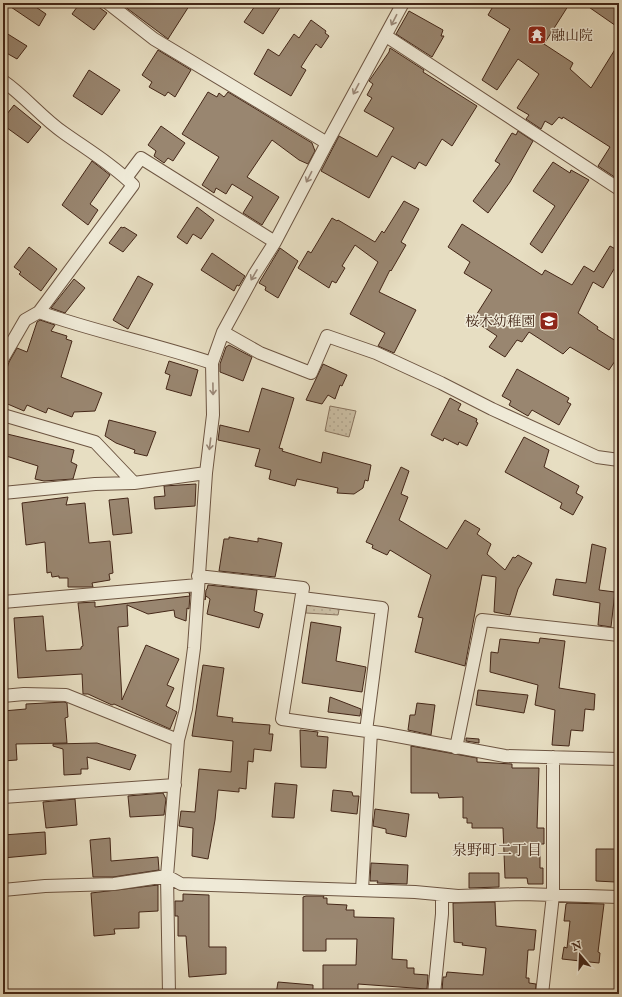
<svg xmlns="http://www.w3.org/2000/svg" width="622" height="997" font-family="'IM FELL English','Noto Serif JP',serif">
<style>
.grass{fill:url(#grass-dots);stroke:#88735e}
.building{fill:#998670;stroke:#442718}
.lines{fill:none;stroke-linecap:round;stroke-linejoin:round}
.street-casing{stroke:#6d5542;stroke-width:14}
.street{stroke:#efead7;stroke-width:12}
.oneway{stroke:#9a8878}
.labels{text-anchor:middle;stroke-width:3;stroke-linejoin:round;paint-order:stroke}
.poi-label{font-size:14px;fill:#442718;stroke:#efead7;text-anchor:start}
.neighbourhood-label{font-size:15px;fill:#442718;stroke:#efead7}
</style>
<defs>
<pattern id="grass-dots" width="8" height="8" patternUnits="userSpaceOnUse"><rect width="8" height="8" fill="#cbbfa5"/><path d="M2 2h.1M6 6h.1" fill="none" stroke="#b0a48d" stroke-width="1.8" stroke-linecap="round"/></pattern>
</defs>
<rect width="100%" height="100%" fill="#e7dec2"/>
<filter id="stains"><feTurbulence type="fractalNoise" baseFrequency=".005" numOctaves="4"/><feColorMatrix values="0 0 0 0 .2 0 0 0 0 .09 0 0 0 0 .02 0 0 0 .5 -.17"/></filter>
<radialGradient id="worn" r=".72"><stop offset=".6" stop-color="#630" stop-opacity="0"/><stop offset="1" stop-color="#630" stop-opacity=".3"/></radialGradient>
<path class="grass" d="M330,406L356,411L349,437L325,431Z
M307,601L340,605L338,615L306,613Z
M3,608L6,688H3Z"/>
<path class="building" d="M5,3H30L46,14L39,26Z
M80,3H93L107,13L94,30L72,14Z
M120,3H191L168,39Z
M257,3H283L263,34L244,22Z
M495,3H570L544,44L573,63L570,69L591,88L619,43V180L598,166L610,147L563,117L562,119L559,117L552,125L545,121L541,129L526,119L529,115L517,108L539,74L518,59L497,90L482,80L510,29L488,15Z
M583,3H611L619,9V28Z
M409,11L443,30L441,36H444L432,57L396,34Z
M311,20L326,31L325,33L329,36L321,48L316,44L308,56L301,67L306,70L291,96L254,74L268,49L279,56L294,34L299,38Z
M3,31L27,46L17,59L3,51Z
M390,48L424,70L423,72L477,106L452,146L442,139L426,166L419,162L415,169L392,156L369,198L321,171L339,136L377,157L394,128L364,111L372,98L367,95L373,84L369,81L389,52Z
M158,50L191,70L175,97L168,92L165,96L149,87L152,82L142,75Z
M89,70L120,90L102,115L73,96Z
M208,92L217,97L219,93L224,97L228,92L312,143L315,151L308,164L299,160L272,140L247,177L279,197L262,225L243,213L253,197L232,184L226,194L216,188L214,193L202,185L219,157L182,134Z
M14,105L41,127L28,143L3,125V119Z
M161,126L185,143L173,161L168,158L164,163L154,156L156,151L148,145Z
M518,131L533,141L510,182L488,213L473,201L500,164L495,161L512,133L516,135Z
M92,161L110,175L90,204L98,210L88,225L62,205Z
M553,162L570,173L571,170L589,180L542,253L530,244L555,206L533,191Z
M404,201L419,209L401,242L406,245L391,271L390,270L379,292L416,310L394,353L378,346L385,333L350,314L378,262L355,245L342,266L345,268L336,283L332,281L329,288L298,268L308,251L311,253L332,218L337,221L338,220L375,242L382,231L384,233Z
M197,207L214,220L201,239L193,234L187,244L177,237Z
M462,224L542,275L545,270L572,285L584,266L594,272L610,246L619,251V272L614,269L603,288L593,282L578,313L598,327L597,329L619,343V355L609,370L570,347L563,354L529,332L522,342L517,340L505,357L489,347L497,336L473,320L492,290L464,273L470,262L448,247Z
M121,227L123,228L124,227L137,235L123,252L109,243Z
M29,247L57,269L41,291L19,274L21,272L14,267Z
M280,248L298,261L278,298L265,290L266,287L259,283Z
M212,253L245,276L239,286L237,285L234,291L201,270Z
M138,276L153,284L128,329L113,320Z
M74,279L85,288L65,313L51,308Z
M40,320L55,325L51,331L67,336L66,339L72,341L61,377L102,393L95,411L74,412L72,417L48,408L46,413L27,405L24,411L3,402V381L9,362L17,348L27,352L37,322Z
M229,345L252,357L243,381L220,372V364L226,347Z
M169,361L198,370L191,396L166,389L170,375L165,373Z
M323,364L347,375L342,386L340,385L335,399L328,395L322,404L306,400Z
M517,369L569,398L567,402L571,404L559,425L532,410L528,416L509,405L511,401L502,396Z
M262,388L294,398L279,448L283,449L282,451L321,463L323,452L371,465L368,481L365,480L363,488L354,494L337,493L338,488L297,479L295,486L269,479L271,470L255,466L260,449L218,440L220,425L249,432Z
M450,398L461,404L458,410L477,419L476,422L478,423L467,446L459,442L458,445L444,438L443,441L431,435Z
M109,420L156,432L147,456L134,453L135,450L116,443L105,436Z
M3,433L74,450L71,462L77,465L73,479L44,481L35,479L38,466L3,455Z
M524,437L549,450L544,467L579,486L576,493L583,497L573,515L560,508L562,503L505,472Z
M401,467L409,471L401,494L408,497L399,520L447,549L465,520L480,529L477,534L491,544L487,554L505,570L513,557L515,558L518,555L532,563L518,589L510,615L494,612L496,577L482,575L465,666L415,652L423,618L418,617L431,575L390,550L387,555L372,548L373,545L366,542Z
M196,484L195,506L155,509L154,497L165,496L164,486Z
M68,497L66,505L85,503L89,543L110,541L113,573L109,574L110,580L92,583L93,587H68V578H59V576L52,577L51,572L47,573L45,542L26,545L22,503Z
M128,498L132,533L113,535L109,500Z
M229,537L258,542V538L282,543L275,577L219,571L224,539H229Z
M592,544L606,548L599,590L615,592L611,627L598,625L600,603L553,595L556,579L586,583Z
M208,585L257,590L254,611L263,614L259,628L207,614L210,599L206,596L205,600L206,590L207,589Z
M189,593H190L189,609L187,608L186,621L175,617L174,610L148,614L127,605L128,626L118,627L122,700L146,645L179,659L167,685L174,688L166,706L177,712L170,729L114,704L112,705L88,694H83L82,674L18,678L14,618L43,616L46,651L81,649V647L83,646L78,603L95,602V607L190,596Z
M311,622L341,627L336,661L366,667L362,692L302,683Z
M540,638L565,641L559,688L595,694L594,710L585,709L583,731L571,730L569,746L552,745L555,710L535,705L538,685L490,672L491,652L498,653L500,639L539,643Z
M203,665L224,668L217,716L233,718L232,722L270,725L269,734H273L271,751L254,749L253,762L248,761L246,789L239,788V792L218,790L215,820L208,859L192,856L193,828L179,826L181,811L195,812L199,769L231,772L233,741L192,736Z
M478,690L528,695L524,713L476,705Z
M330,697L361,709L360,716L328,712Z
M64,702L67,703L68,717L65,718L67,743L16,744L17,760L3,761V711L26,709V704Z
M417,703L435,705L431,735L408,730L410,715H415Z
M300,730L318,732L317,736L328,737L326,768L301,767Z
M466,738L479,739V743L466,741Z
M97,743L136,755L130,770L87,757L88,769H81V774L64,775L63,749L53,746V744Z
M411,746L477,758V762L512,764V768H539L537,828H544V844H540V868H543V884H528L527,878H505L503,828H472V823H467V818H463V797L439,798L438,793H411Z
M275,783L297,785L294,818L272,817Z
M333,790L352,792L353,796H359L357,814L331,811Z
M163,793L166,799L164,815L130,817L128,796Z
M75,799L77,825L46,828L43,802Z
M375,809L409,814L406,837L386,833V829L373,826Z
M45,832L46,854L3,858V835Z
M110,838L111,861L158,857L159,870L113,877H93L90,840Z
M596,849H616L615,882L596,881Z
M371,863L408,865L407,884L377,883L378,881H370Z
M469,873H499V887L469,888Z
M158,885V911L139,912V928L114,929L115,934L94,936L91,893Z
M183,894L209,895V947H226V974L189,977L186,936H178V916H175V901H183Z
M306,896H324L323,898H327V904L347,905L346,910H354V917L394,918L392,959L407,960V968H414V974L428,975L427,989L358,984V992L346,991V994H323V965H356L357,939H326V951H303V897Z
M495,902L496,926L536,930L534,950H528L526,978H529V983L536,984L535,994H445L446,991H442L443,977H446L447,972L483,975L486,948L462,945L463,943L454,942L453,903Z
M568,903L604,904L598,952L600,953L599,963L562,959L564,947L567,948L570,921H564L566,904Z
M278,982L313,985V994H276Z"/>
<g class="lines">
<defs>
<path id="street" d="M108,3L154,39L327,143
M386,36L619,189
M3,81C25,96 42,118 64,133C88,150 113,165 133,185L39,312L25,320L3,358
M126,178L141,158L275,242
M39,312C96,332 155,344 212,363
M223,332L260,353L311,373L327,336L376,353L441,383L492,409L597,457L619,460
M3,415L95,442L134,483
M3,493L95,484L134,483L206,473
M198,576L303,588L282,719L381,733L505,756L619,759
M302,598L382,608L366,731
M3,602L198,585
M3,696L24,694L66,695L178,740
M456,748L482,620L619,635
M3,797L175,785
M3,890L45,886L114,884L167,876L181,884L415,892L458,896L522,894L619,897
M362,890L371,732
M169,994L167,876L178,740L186,709L194,648L206,473L213,415L212,363L223,332L254,275L275,242L327,143L403,3
M434,994L442,914V895
M542,994L553,895V757"/>
</defs>
<use href="#street" class="street-casing"/>
<use href="#street" class="street"/>
</g>
<defs><path id="oneway-shaft" d="M-6 0H5M1.5-3L5.5 0L1.5 3" fill="none" stroke-width="1.6" stroke-linecap="round" stroke-linejoin="round"/></defs>
<g class="oneway">
<use href="#oneway-shaft" transform="translate(394 20) rotate(117)"/>
<use href="#oneway-shaft" transform="translate(356 89) rotate(118)"/>
<use href="#oneway-shaft" transform="translate(309 177) rotate(117)"/>
<use href="#oneway-shaft" transform="translate(254 275) rotate(120)"/>
<use href="#oneway-shaft" transform="translate(213 389) rotate(89)"/>
<use href="#oneway-shaft" transform="translate(210 444) rotate(97)"/>
</g>
<defs>
<symbol id="temple-square" viewBox="-11 -11 22 22"><rect x="-9" y="-9" width="18" height="18" rx="4" fill="#8f2418" stroke="#efead7"/><path d="M0-6L5-2H3V0L6.5 2.5H4V6H1.5V3h-3V6H-4V2.5H-6.5L-3 0V-2H-5Z" fill="#fff"/></symbol>
<symbol id="school-square" viewBox="-11 -11 22 22"><rect x="-9" y="-9" width="18" height="18" rx="4" fill="#8f2418" stroke="#efead7"/><path d="M0-5L7-2L0 1L-7-2ZM-4 1L0 2.5L4 1V4Q0 6-4 4Z" fill="#fff"/></symbol>
</defs>
<g fill-rule="evenodd">
<use href="#temple-square" x="526" y="24" width="22" height="22"/>
<use href="#school-square" x="538" y="310" width="22" height="22"/>
</g>
<g class="labels">
<g class="poi-label">
<text x="551" y="40">融山院</text>
<text x="535" y="326" text-anchor="end">桜木幼稚園</text>
</g>
<g class="neighbourhood-label">
<text x="497" y="855">泉野町二丁目</text>
</g>
</g>
<rect width="622" height="997" fill="none" stroke="#e7dec2" stroke-width="16"/>
<rect x="4" y="4" width="614" height="989" fill="none" stroke="#442718" stroke-width="2"/>
<rect x="8" y="8" width="606" height="981" fill="none" stroke="#442718"/>
<g transform="translate(580 955) rotate(341)" stroke="#efead7" stroke-width="3" paint-order="stroke">
<path d="M0-3L7 15L0 10L-7 15Z" fill="#442718"/>
<text y="-6" font-size="11" font-weight="bold" text-anchor="middle" fill="#442718">N</text>
</g>
<rect width="100%" height="100%" filter="url(#stains)"/>
<rect width="100%" height="100%" fill="url(#worn)"/>
</svg>
